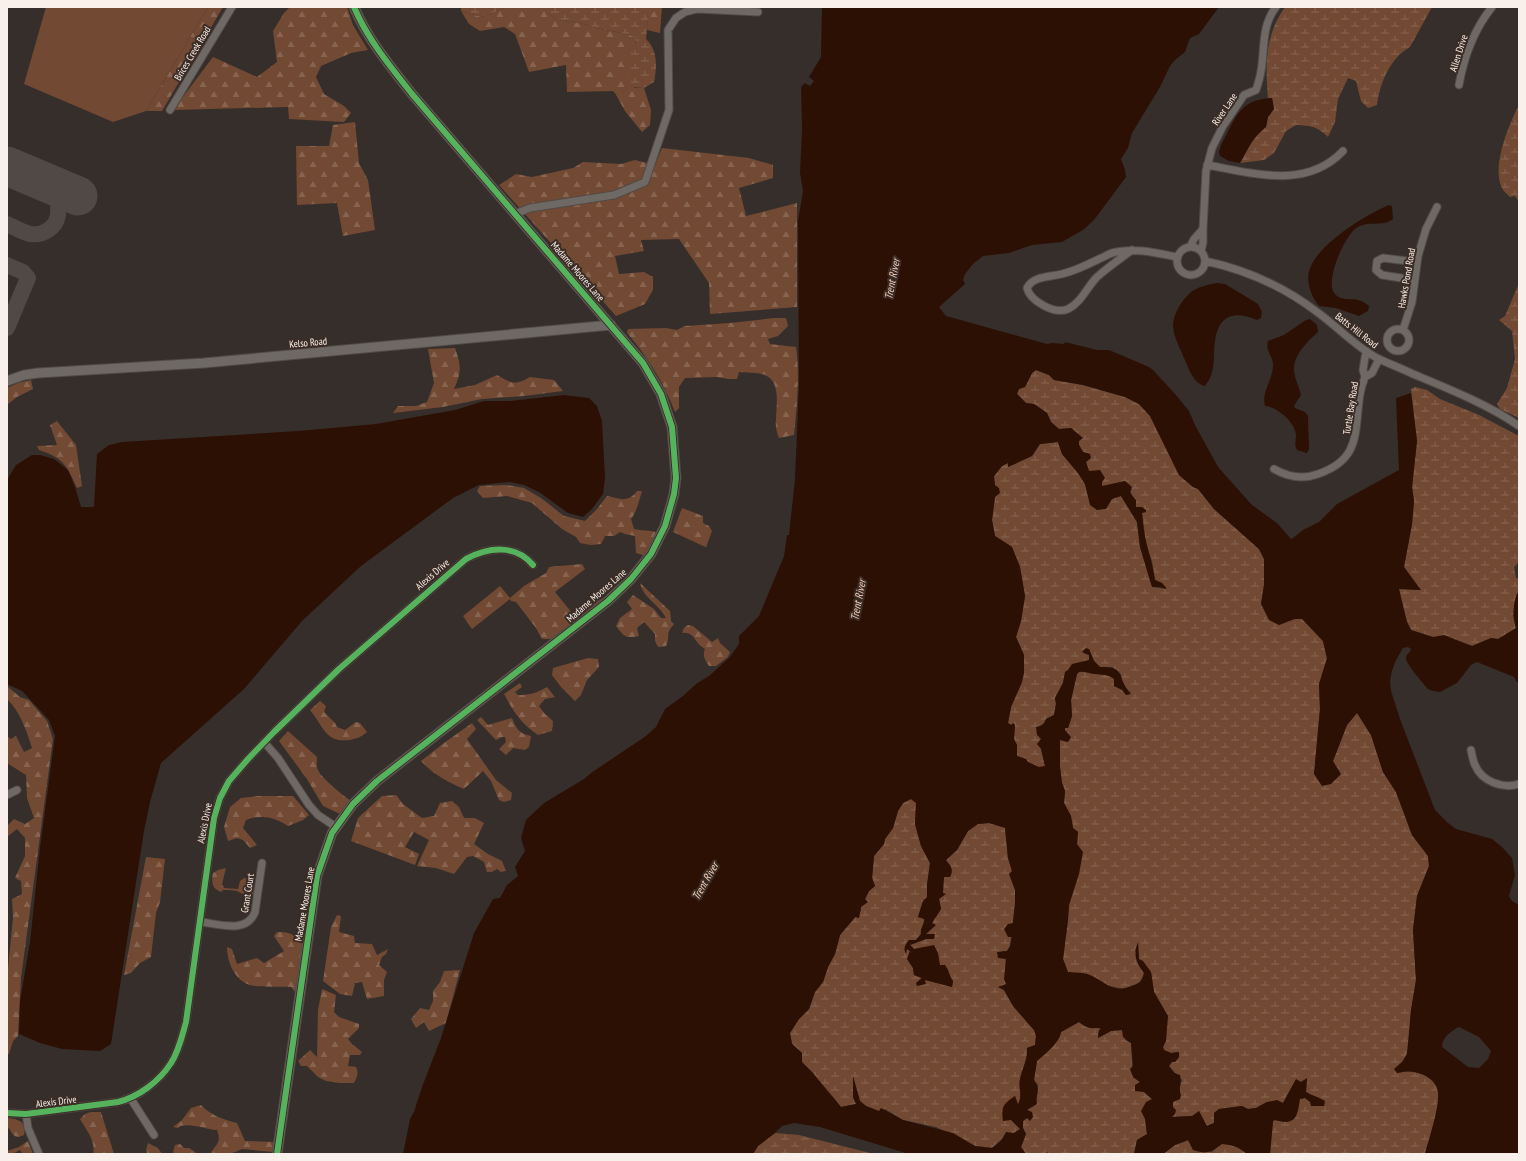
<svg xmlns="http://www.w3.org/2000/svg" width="1526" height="1161" font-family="'PT Sans Narrow',sans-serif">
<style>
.grass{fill:#724932}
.forest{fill:url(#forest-firs)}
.wetland{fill:url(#wetland-marsh)}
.water{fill:#2d1004;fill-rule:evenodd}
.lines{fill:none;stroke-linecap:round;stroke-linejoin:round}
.taxiway{stroke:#504946;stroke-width:16}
.runway{stroke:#504946;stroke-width:39}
.minor-casing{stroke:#514a47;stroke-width:9}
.tertiary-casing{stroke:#514a47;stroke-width:11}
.minor{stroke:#6f6965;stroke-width:7}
.tertiary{stroke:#6f6965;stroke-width:9}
.cycleway-casing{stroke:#3b2d26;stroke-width:8}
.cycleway{stroke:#56b35d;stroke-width:6}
.labels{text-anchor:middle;stroke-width:4;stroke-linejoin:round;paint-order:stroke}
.street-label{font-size:10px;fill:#faf0eb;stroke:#3b2d26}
.water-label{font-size:11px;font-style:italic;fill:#f3ccb8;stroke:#3b2d26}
</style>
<defs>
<pattern id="forest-firs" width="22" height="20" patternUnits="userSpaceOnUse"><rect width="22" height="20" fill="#724932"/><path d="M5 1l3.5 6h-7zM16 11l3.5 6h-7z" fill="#876450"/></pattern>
<pattern id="wetland-marsh" width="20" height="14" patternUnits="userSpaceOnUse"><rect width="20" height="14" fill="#724932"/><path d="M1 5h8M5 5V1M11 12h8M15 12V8" fill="none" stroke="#876450"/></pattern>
</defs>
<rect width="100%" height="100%" fill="#362e2b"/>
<path class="grass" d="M46,7H208L146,111L113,122L24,84Z"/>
<path class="forest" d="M208,7H223L162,111H146Z
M290,7H347L353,25L368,50L351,53L321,66L316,77L324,94L344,106L351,113L344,122L289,119L288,107L173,110L213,57L257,77L277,62L273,31L284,13Z
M508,7H548V13L556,20C572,19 586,25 601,29C613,32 624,32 635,37L636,46L634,88H644L651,110L650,125L642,132L625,111L615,93L613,91L567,92L566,65L529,72L515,34L504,27L480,31L469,24L461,11L482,17Z
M648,7H662L660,33L647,30Z
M355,122L359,163L368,180L375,230L343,236L337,203L297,205L296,146H329L333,125Z
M662,148L749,158L773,165V178L739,188L746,216L797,203V307L710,314L709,283L679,239L641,240L644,251L615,256L619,274L644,272L653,277V290L645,304L616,316L499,185L516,174L532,177L573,168L583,162L621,164L635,160L655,165Z
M774,318H786L788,326L778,336L768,339L770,344L796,347C800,376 797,405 794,435L779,438C777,433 775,426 776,420C776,407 781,384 767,376C760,372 747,373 739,372L737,379H728L717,377L685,378L679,387V408L675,412C664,383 647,356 627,333L628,329L666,328L677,330L685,326L730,323Z
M455,348C461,365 462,372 454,389L475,385L497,375C511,383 515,386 530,377L554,380L563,391L524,396L482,399L443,407L393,413L398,406H416L427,402L434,383L428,349Z
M31,380L33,389L17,397L7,405V388L18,383Z
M57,421L76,445L82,486L77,488C67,466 64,458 39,450L37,446L57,445L50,425Z
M506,485L524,488L541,498L564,516L585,521L597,509L607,496C620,499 628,503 637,491H642C639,501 637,511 631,519L634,529C642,531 649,530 656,532V538L646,556L636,553L635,536L625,534L620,532L614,536H605L601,544L591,545L580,543L576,537L562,529L532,503L507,496L483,498L477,491L480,486Z
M682,508L703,516V523L709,526L712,531L706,547L701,545L673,532Z
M582,564L585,569L555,592L572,613L591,598L603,600L557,639H542L536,628L516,602L511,601L510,599L472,629L463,616L500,586L510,598L524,586L546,573L549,567Z
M640,583L670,611L671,621L674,624C664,635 671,636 666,646L658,647L655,641V634L644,622L637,628L639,636C625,639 624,636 616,626L620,618L632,609L627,602L633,595L654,609L661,618H666C659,604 643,598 640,583Z
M688,625L693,626L712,642L718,638L720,643L730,652L728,657L716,666H709C705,660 702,655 705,649C702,647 699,645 697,642C693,636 690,632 682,633L684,628Z
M588,658L598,659L599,667L587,680L581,695L575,701L561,687L552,675L553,668Z
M520,683L522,687L515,692L518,695C530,695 537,693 547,687L555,697L545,699L539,706L544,713L553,721L552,731L538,735C521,724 513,711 504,694Z
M7,686L20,697L29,700L47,721L53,739L21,978L18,1036L13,1041L9,1054H7V979L13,918L12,899L22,894L21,881L15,878L25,856V838L17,829L7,837V826L14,819L25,824L34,818L27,798L26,775L7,763V736L11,739L16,736L24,752L32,748C27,732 20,711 7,699Z
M320,701L326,706L324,712L335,723L337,727L345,730L356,722L360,723L367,732C361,737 358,738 350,740C325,743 324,727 310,710Z
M481,717L488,725L512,718C516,729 520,734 531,736L529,747L525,750L513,748L506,755L499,749L506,742L505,737H502L496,740L477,720Z
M472,723L476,729L467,739L496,780L512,793L511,800L504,802L499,800L491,781L483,771L464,789C448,782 434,775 421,761L444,743Z
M288,731L317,757C317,761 316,766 318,770C321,778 344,796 351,801L340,814L323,806L307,779L279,741Z
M396,795L403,804L422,818L434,816L440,803L452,801L459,807L464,818H475L484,823L474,844L488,854L502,861L506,871L501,872L497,869L492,872H487L484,862L473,856L467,857L454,874L436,868L417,866L429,840L414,832L405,847L419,854L415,865L351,841L358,818L382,796Z
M258,796H293L309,815L303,820L288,826C275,817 261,814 246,820L243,828L257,845L250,848L243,840L237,838L228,841L224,827L230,807L241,798Z
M146,857L165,859L160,902L156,913L151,957L140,963L131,973L124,975Z
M226,868L222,884L224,888L238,889L240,881L244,878L249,879L253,874L255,876L254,895C247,897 245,895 239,892C235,890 227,890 223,890L221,892C212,889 211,882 213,873L218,870Z
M337,915L341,916L339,932L354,936L355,943L372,944L377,955L388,949L386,954L382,957L379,965L387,972L384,980V996L367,999L362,982L355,983L352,996L340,994L323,981L331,927Z
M277,932C290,932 295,934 304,946L297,994L291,987C279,986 261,988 250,985C234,980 227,961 227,947L232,949L237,964L257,958L264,963L284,951L274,936Z
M460,970L446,1023L429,1031L424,1022L416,1028L411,1019L420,1008L429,1010L433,1001V991L440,982L444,971Z
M322,989L336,995L334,1012L339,1017L359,1024V1028L348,1039L352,1044L362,1052L360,1055H350L348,1066L356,1067C359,1073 357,1077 354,1083H340L326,1081L318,1077L307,1066H301L298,1061L310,1050L317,1057L318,1010Z
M201,1105C210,1115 224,1120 237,1123L245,1141L275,1142L273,1152L242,1149L230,1154H210C216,1144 222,1143 217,1130C204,1129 193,1123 180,1126L178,1128L173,1127L182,1120L191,1108Z
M91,1112H101L114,1154H93C96,1140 86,1130 80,1119L85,1114Z
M7,1118C20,1119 26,1122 24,1135C16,1139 13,1136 9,1128L7,1129Z
M28,1141L33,1154H23L20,1150L12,1154H7V1151L19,1147Z
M148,1143L158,1148L162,1154H147L146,1150Z
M180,1144L184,1148H189L198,1154H174L173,1152L175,1145Z"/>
<path class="wetland" d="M461,7H508L482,17L461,11Z
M548,7H649L646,39C658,50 657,67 654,82L644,88L628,87L629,54L635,50L636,45L635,37C624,32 613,32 601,29C586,25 572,19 556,20L548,13Z
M1285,7H1432L1410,47C1390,58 1380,83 1377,105L1368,108L1361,101L1356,81L1348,78L1338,99L1335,122L1328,137C1317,126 1311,126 1296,125L1286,131L1274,153L1264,160L1240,163C1249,148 1251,139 1266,127L1268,117L1274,109L1272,98H1268C1265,65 1265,35 1285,7Z
M1519,105V202L1515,196L1510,197C1507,194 1503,191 1502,188C1491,167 1509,124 1519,105Z
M1519,283V418L1500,409L1497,404L1507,388L1515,359L1512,331L1499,320L1505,316Z
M1036,370L1049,375L1054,380L1083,385L1125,397L1139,404L1150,416L1179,475L1193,487L1198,489L1214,509L1259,549L1264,559V585L1261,604L1279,625L1295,618L1303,619L1323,641L1327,659L1319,684L1320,709L1314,774L1333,761L1347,725L1357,713L1371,735L1383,772L1396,792L1412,835L1428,856L1429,866L1417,896L1413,930L1416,980L1411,1010L1409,1039L1407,1054L1397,1073C1402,1072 1408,1071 1413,1072C1424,1073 1437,1081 1438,1092C1440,1106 1429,1139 1425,1154H1270L1273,1121L1275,1120C1295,1126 1298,1116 1299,1099L1305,1098L1311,1102V1106H1317L1324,1101C1319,1097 1312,1096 1306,1092L1307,1078L1301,1082L1296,1080L1283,1103L1267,1102L1256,1108L1248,1109L1242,1106L1219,1109L1214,1113V1123L1206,1126L1199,1111L1193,1116L1172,1117L1173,1102L1176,1100L1182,1080L1169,1066L1172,1062H1175L1179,1057L1178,1052L1171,1053L1164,1050L1163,1047L1168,1016L1154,992L1151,972L1139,959L1138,944L1135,950L1144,973L1142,979L1139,983L1123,989L1106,985L1089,975L1068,972L1063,959L1068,920L1069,905L1073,891L1078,832L1073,828L1071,816L1064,803L1065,791L1062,783L1060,767V740L1068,742L1067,733L1065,731V728H1068L1072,716L1071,700L1077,674L1079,672C1086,671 1089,674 1095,674C1103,675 1108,674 1114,678L1115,686L1131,693C1125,687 1122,683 1121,674L1112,667H1100L1094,661L1089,649L1083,653L1089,655V660L1065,672L1063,683L1055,698L1056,704L1054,715L1046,719L1045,724L1041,726V749L1045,766L1039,768L1027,762L1026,759L1017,756V745L1014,739L1015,725H1011L1008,723L1011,707L1022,682L1024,655L1016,637L1021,621L1025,596L1020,567L1012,547L995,536L992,520L995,497L994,476L1002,466L1008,463V467L1032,456L1040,444L1058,442L1062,454L1078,473L1085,484L1091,505L1121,496L1137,522L1140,547L1152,587L1166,589L1162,583L1155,580L1152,561L1146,544L1142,513L1144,512L1136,507C1135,498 1129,490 1125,481L1102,487V482L1089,471L1086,462L1090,454L1083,452L1079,445V441L1082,438L1071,428L1059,429L1051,422L1047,413L1034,404L1026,403L1017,394L1019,389L1025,387L1032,373Z
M1415,387L1427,390L1440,399L1479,415L1519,436V562L1514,567L1516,578H1519V591L1516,595L1513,616L1516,629L1498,639L1491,638L1473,646L1439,637H1433L1411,630C1404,617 1402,603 1399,589L1420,590L1404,567L1412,524L1414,501L1412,487L1417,441L1411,389Z
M911,799L916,803L915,824L921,846L930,863L927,885V897L923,901L918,917L924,918C925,924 920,927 921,934L916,940H909L906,953L907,949L910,951L907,959L913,968L914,975L922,978L916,983L924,979L952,987L953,981L950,977L948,969L940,966L927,947L914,949L910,945L926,939L930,935L926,934L935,925L932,923L941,909L939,899L945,894H943V882L946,860L957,850L968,831L978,824L989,823L1005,827L1008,858L1012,871L1010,874L1015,890V903L1010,946L1007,951H1002C1011,966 1001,972 1007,985L998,987L1004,990L1013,1006L1034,1030L1036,1036L1035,1045L1027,1048C1028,1060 1022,1069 1020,1080C1018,1088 1023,1096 1018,1105L1014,1096L1011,1119L1020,1129L1014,1133L1005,1136L992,1148L975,1146L936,1127L903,1120L885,1109L880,1112L866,1106L860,1101L853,1077V1097L856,1104L841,1107L834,1098L827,1091L812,1072L802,1062V1053L792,1044L790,1033L799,1019L809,1009L815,992L823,982L828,967L835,954L840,935L861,911V906L867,901L865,900L869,891L875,886L872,878L874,856L884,844L885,839L893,828L898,811L903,803Z
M1079,1022C1087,1028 1093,1026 1102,1029L1098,1033V1038L1111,1031L1122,1030L1125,1040L1131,1043L1133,1077L1140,1082L1139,1091L1144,1092L1152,1099L1145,1119L1147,1134L1137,1140L1134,1154H1048V1152L1042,1154H1026L1021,1147L1026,1134L1023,1128V1121L1027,1118L1029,1111L1027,1110L1036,1099L1038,1085L1034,1080L1037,1061C1044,1055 1060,1042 1061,1032Z
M775,1133L799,1135L874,1154H753L758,1146Z
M1189,1140L1193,1150L1212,1152L1222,1143C1233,1145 1239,1147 1247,1154H1163L1175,1145Z"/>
<path class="water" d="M822,7H1219L1199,34L1190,38L1185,52L1175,60L1170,66L1160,87L1132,133L1128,148L1121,159L1125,170L1126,177L1094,220L1083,230L1062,242L1032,245L1009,253L983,256L973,264L965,274L963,280L965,284L939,307L946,316L1047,344L1052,343L1064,344L1065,342L1097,350H1109L1149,367L1153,370L1176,395L1189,411L1195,425L1218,467L1252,505L1277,523L1291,539L1293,538L1303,530L1319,522L1337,504L1399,470L1396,398L1411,393L1417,441L1412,487L1414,501L1412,524L1404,567L1421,590L1399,589L1407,622L1411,630L1433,637L1444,635L1472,646L1491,638L1498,639L1516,628C1513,617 1512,602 1519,591V683L1516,681L1514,677L1477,662L1471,665L1457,683L1440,692C1436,691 1431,691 1428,689C1425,686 1406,663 1406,659C1405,655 1410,653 1411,649L1408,647L1403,648L1395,662L1392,671L1390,681L1391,691L1400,719L1435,810L1448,823L1456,829L1492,839L1502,847L1512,858L1515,875L1509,896L1512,901L1519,905V1154H1425C1429,1139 1440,1106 1438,1092C1437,1081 1424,1073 1413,1072C1408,1071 1402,1072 1397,1073L1394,1069L1402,1062L1407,1054L1411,1010L1416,980L1413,930L1417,896L1429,866L1428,856L1412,835L1396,792L1383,772L1371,735L1357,713L1347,725L1333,761L1341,774L1331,784L1322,786L1314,774L1320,709L1319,684L1327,658L1323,641L1302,619H1295L1279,625L1269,620L1261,604L1264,585V559L1259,549L1214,509L1198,489L1193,487L1179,475L1150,416L1139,404L1125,397L1083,385L1054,380L1049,375L1036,370L1032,373L1025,387L1019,389L1017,394L1026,403L1034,404L1047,413L1051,422L1059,429L1071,428L1083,438L1079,441V445L1083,452L1090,454L1091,458L1086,462L1089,471L1100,470L1105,478L1102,482V486L1125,481L1132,487L1130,493L1136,500V507H1142L1146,510V512L1142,513C1143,523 1144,535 1147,545C1150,557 1153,567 1155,580L1162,583L1167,589L1160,587H1152L1140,547L1137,522L1121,496L1112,499L1106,509L1097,510L1090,505L1085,484L1078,473L1062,454L1058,442L1040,444L1032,456L1008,467V463L1002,466L994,476L995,485L999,488L1000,493L995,497L992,520L995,536L1012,547L1020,567L1025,596L1021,621L1016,637L1024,655V673L1022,682L1011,707L1008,723L1011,725L1013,723L1015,725L1014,739L1017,745V756L1026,759L1028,762L1039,767L1045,766L1041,749L1037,744L1041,739L1037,735L1036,727C1042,726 1044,724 1046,719L1054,715L1056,704L1055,698L1063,683L1065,672L1068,670L1072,664L1089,660V655L1082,652L1086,648L1089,649L1094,661L1100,667C1128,667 1115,677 1131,694L1126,695L1122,690L1114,686V679C1108,674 1103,675 1095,674C1089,674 1086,671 1079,672L1077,674L1071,700L1072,716L1068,728H1065V730L1071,737L1068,742L1060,740V767L1062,783L1065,791L1064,803L1071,816L1073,828L1078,832L1077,844L1083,852L1079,874L1069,905L1068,920L1063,959L1068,972C1075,973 1084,972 1090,975C1107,982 1111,994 1132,986C1140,983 1142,981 1144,973C1136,963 1133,955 1138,942L1139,959L1143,961L1151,972L1154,992L1168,1016L1166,1041L1163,1047L1164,1050L1171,1053L1179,1052V1057L1175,1062H1172L1169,1066L1174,1073L1180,1075C1182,1083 1178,1088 1181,1095L1180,1099L1173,1102V1107L1176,1110L1175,1114L1172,1117L1192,1116L1199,1111L1207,1126L1214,1123V1113L1219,1109L1242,1106L1248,1109L1256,1108L1267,1102L1277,1100L1283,1103L1296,1079L1301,1082L1307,1078L1306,1092C1312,1096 1319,1097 1325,1101L1324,1106H1311L1310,1102L1305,1098L1300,1099C1297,1116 1297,1126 1275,1120L1273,1121L1270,1154H1247C1239,1147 1233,1145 1222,1144C1211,1152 1207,1155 1193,1150L1188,1140L1175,1145L1163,1154H1134L1137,1140L1147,1134L1145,1119L1141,1111L1146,1102L1152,1099L1144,1092L1135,1091V1085L1140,1082L1133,1077L1130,1069L1133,1066L1131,1043L1123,1037L1122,1030L1111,1031L1098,1038L1099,1030L1101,1029C1097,1027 1095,1029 1091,1028C1087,1028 1083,1025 1079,1022L1061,1032C1060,1042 1044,1055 1037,1061L1034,1080C1042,1091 1035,1093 1037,1104L1027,1110L1032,1112L1033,1117L1030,1121L1027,1118L1023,1121V1128L1026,1134L1021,1147L1026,1154H909L820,1127L794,1123L782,1126L775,1133L758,1146L753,1154H403L410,1119L414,1112L422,1087L441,1038L474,933L493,899L500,898L507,885L518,876L515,867L525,851L521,838L526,820L544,803L584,779L591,773L646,736L656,727L665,709L683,696L696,684L709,676L730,657L739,644V636L759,616L784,556L787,535H789L795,479L799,383L798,221L803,191L800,173L802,130L801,87L805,83L810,86L814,81L809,77L821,57ZM911,799L916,803L915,824L921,846L930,863L927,885V897L923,901L918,917L924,919C925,924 920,928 921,934L916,940H909C905,945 903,948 906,954L907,949L910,951L907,959L913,968L914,975L922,978L916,983L917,986L926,984L925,980L952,987L953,981C949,976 949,970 945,965H940L938,953L934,945L914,949L910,945L926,939H934L935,934H926L936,925L932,923L941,909L939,899L946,894L943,893L944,877H950C954,870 951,866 946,860L957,850L968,831L978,824L989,823L1005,828L1008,858L1012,871L1009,874L1015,890V903L1013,923L1008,924L1004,929L1008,937H1012L1010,946L1007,951L997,952L998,958L1006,959L1004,979L1006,984L998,987L1004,990L1013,1006L1034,1030L1036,1036L1035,1045L1027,1048C1028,1060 1022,1068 1020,1079C1018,1088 1023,1096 1018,1104L1015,1096C1003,1104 1001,1107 1003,1121L1011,1120L1020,1129L1014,1133L1006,1132L1001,1141L992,1148L975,1146L953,1133L903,1120L881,1108L879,1111L866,1106L860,1101L853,1076V1097L856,1104L841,1107L812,1072L802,1062V1053L792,1044L790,1033L799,1019L809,1009L815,992L823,982L828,967L835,954L840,935L855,917L859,918L861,907L868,902L865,899L869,891L875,886L872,878L874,856L884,844L885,839L893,828L898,811L903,803ZM1459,1027L1479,1037L1491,1051L1488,1059L1479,1068L1468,1067L1442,1047C1443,1036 1450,1032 1459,1027Z
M1272,98L1274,109L1268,117L1266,127C1251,139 1249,148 1240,163L1229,161L1220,156L1219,152L1221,145C1236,119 1237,100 1272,98Z
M1389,205L1392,206L1393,219C1381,228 1368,219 1355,229C1344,238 1324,282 1335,294C1342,302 1353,297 1361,301C1364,302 1367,304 1369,306L1368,311L1359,316L1336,308L1319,306C1311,296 1305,281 1310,268C1320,243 1365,215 1389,205Z
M1217,283L1225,284L1258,304L1262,312L1261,318L1257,320C1234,310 1218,315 1215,342C1213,352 1215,362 1212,372C1211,377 1208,382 1205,386C1193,383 1189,369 1184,358C1180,348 1174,338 1173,326C1173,314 1183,297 1194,290C1202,286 1209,284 1217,283Z
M1310,319L1317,325L1318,332C1308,341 1293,355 1294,371C1295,379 1299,387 1301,395L1294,406L1295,408L1305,412L1308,416L1309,449L1307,453L1297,450C1294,445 1296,441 1296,435C1295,422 1277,407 1265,406C1261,392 1273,380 1273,365C1273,356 1265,351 1268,341L1284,335L1306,320Z
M564,395L589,398L597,406L602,421L605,478L603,494L592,509L583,517L568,513L539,492L524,485L509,482L479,485L453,498L361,566L302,621L244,689L161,763L150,802L144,831L111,1044L100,1051L62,1049L40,1043L19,1034L20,1001L30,942L40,848L55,736L49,720L38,708L22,691L7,684V480L16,465L32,455H40L54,459L68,470L75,487L81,507H94L97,454L109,445L122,442L298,431L376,424L455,410L484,401H510Z"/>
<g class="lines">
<path class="taxiway" d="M7,224C14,227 22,232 30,234C43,236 56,228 58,215C59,206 57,196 57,187
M7,265L23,272L28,278L7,328"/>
<path class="runway" d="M7,166L78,196"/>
<defs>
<path id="minor" d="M1459,85C1464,56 1473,31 1492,7
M170,110L232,7
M1207,165C1253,173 1306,190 1343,151
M515,214L530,208L614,195L645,182L669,110L668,30L676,18L685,12L697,9L758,12
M1203,229L1206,171L1212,148L1223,126L1244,95L1256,90C1258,84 1260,78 1261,71C1265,49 1261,26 1276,7
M1177 261a14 14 0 1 1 28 0a14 14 0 1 1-28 0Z
M1190,247L1194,239L1203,229V243L1201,251
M1132,250C1120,259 1108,267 1097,277C1087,287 1081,303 1068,309C1055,315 1030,301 1027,288C1033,276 1050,277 1062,274C1075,271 1087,265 1099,259C1104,257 1110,253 1116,252C1137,248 1156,253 1177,257
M1205,261C1247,270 1283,286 1317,312C1338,327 1355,346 1377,358C1389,364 1401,368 1413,374C1449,389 1487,404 1519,426
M1414,280L1382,275L1376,270L1377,261L1383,258L1416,262
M1387 340a11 11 0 1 1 22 0a11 11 0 1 1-22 0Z
M1403,330L1412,302L1418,256L1426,229L1437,207
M1366,351L1363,370L1365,377L1372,373L1379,359
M1274,469C1288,477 1302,480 1318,474C1362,459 1354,431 1360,394C1361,388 1363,382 1365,377
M264,742L278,758L309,805L318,815L336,827
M1471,750C1472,755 1473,761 1475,765C1482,782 1503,789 1519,784
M7,795L17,790
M201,922C219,924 247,934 255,912L262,863
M131,1099L154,1135
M7,1113L26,1114L118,1102C138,1097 159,1082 171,1063C179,1051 182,1036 186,1022L214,818L220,798L229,781L248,759L274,732L339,669L466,559C489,547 515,544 533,565
M26,1114L28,1128L39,1154"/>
<path id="tertiary" d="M7,381L24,375L38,373L204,363L611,325
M277,1154L317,876L332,833L353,804L377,781L608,601L631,579L651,554L665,526L674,494L676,478L672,427L661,394L643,363L412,94C390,66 368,40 354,7"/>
</defs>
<use href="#minor" class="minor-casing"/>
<use href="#tertiary" class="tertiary-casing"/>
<use href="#minor" class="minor"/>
<use href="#tertiary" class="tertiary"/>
<defs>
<path id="cycleway" d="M7,1113L26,1114L118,1102C138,1097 159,1082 171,1063C179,1051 182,1036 186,1022L214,818L220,798L229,781L248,759L274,732L339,669L466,559C489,547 515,544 533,565
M277,1154L317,876L332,833L353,804L377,781L608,601L631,579L651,554L665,526L674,494L676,478L672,427L661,394L643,363L412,94C390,66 368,40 354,7"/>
</defs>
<use href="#cycleway" class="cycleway-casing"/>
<use href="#cycleway" class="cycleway"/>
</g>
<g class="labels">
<g class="street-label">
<text transform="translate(192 53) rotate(-59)" y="4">Brices Creek Road</text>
<text transform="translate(1458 53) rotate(-72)" y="4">Allen Drive</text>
<text transform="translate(1224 109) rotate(-56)" y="4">River Lane</text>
<text transform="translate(578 271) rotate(49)" y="4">Madame Moores Lane</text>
<text transform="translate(1406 278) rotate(-80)" y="4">Hawks Pond Road</text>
<text transform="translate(1357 330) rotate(38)" y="4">Batts Hill Road</text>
<text transform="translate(308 342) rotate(-5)" y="4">Kelso Road</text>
<text transform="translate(1350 408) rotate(-81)" y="4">Turtle Bay Road</text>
<text transform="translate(432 574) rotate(-41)" y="4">Alexis Drive</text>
<text transform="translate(596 595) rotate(-41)" y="4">Madame Moores Lane</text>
<text transform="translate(204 823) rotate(-79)" y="4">Alexis Drive</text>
<text transform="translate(247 893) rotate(-81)" y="4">Grant Court</text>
<text transform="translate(304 904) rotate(-80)" y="4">Madame Moores Lane</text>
<text transform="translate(56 1101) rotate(-7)" y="4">Alexis Drive</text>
</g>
<g class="water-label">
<text transform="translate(892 279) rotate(-79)" y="4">Trent River</text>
<text transform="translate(858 600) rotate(-79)" y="4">Trent River</text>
<text transform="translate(705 881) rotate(-60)" y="4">Trent River</text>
</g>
</g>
<rect width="1526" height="1161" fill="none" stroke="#faf0eb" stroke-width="16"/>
</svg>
